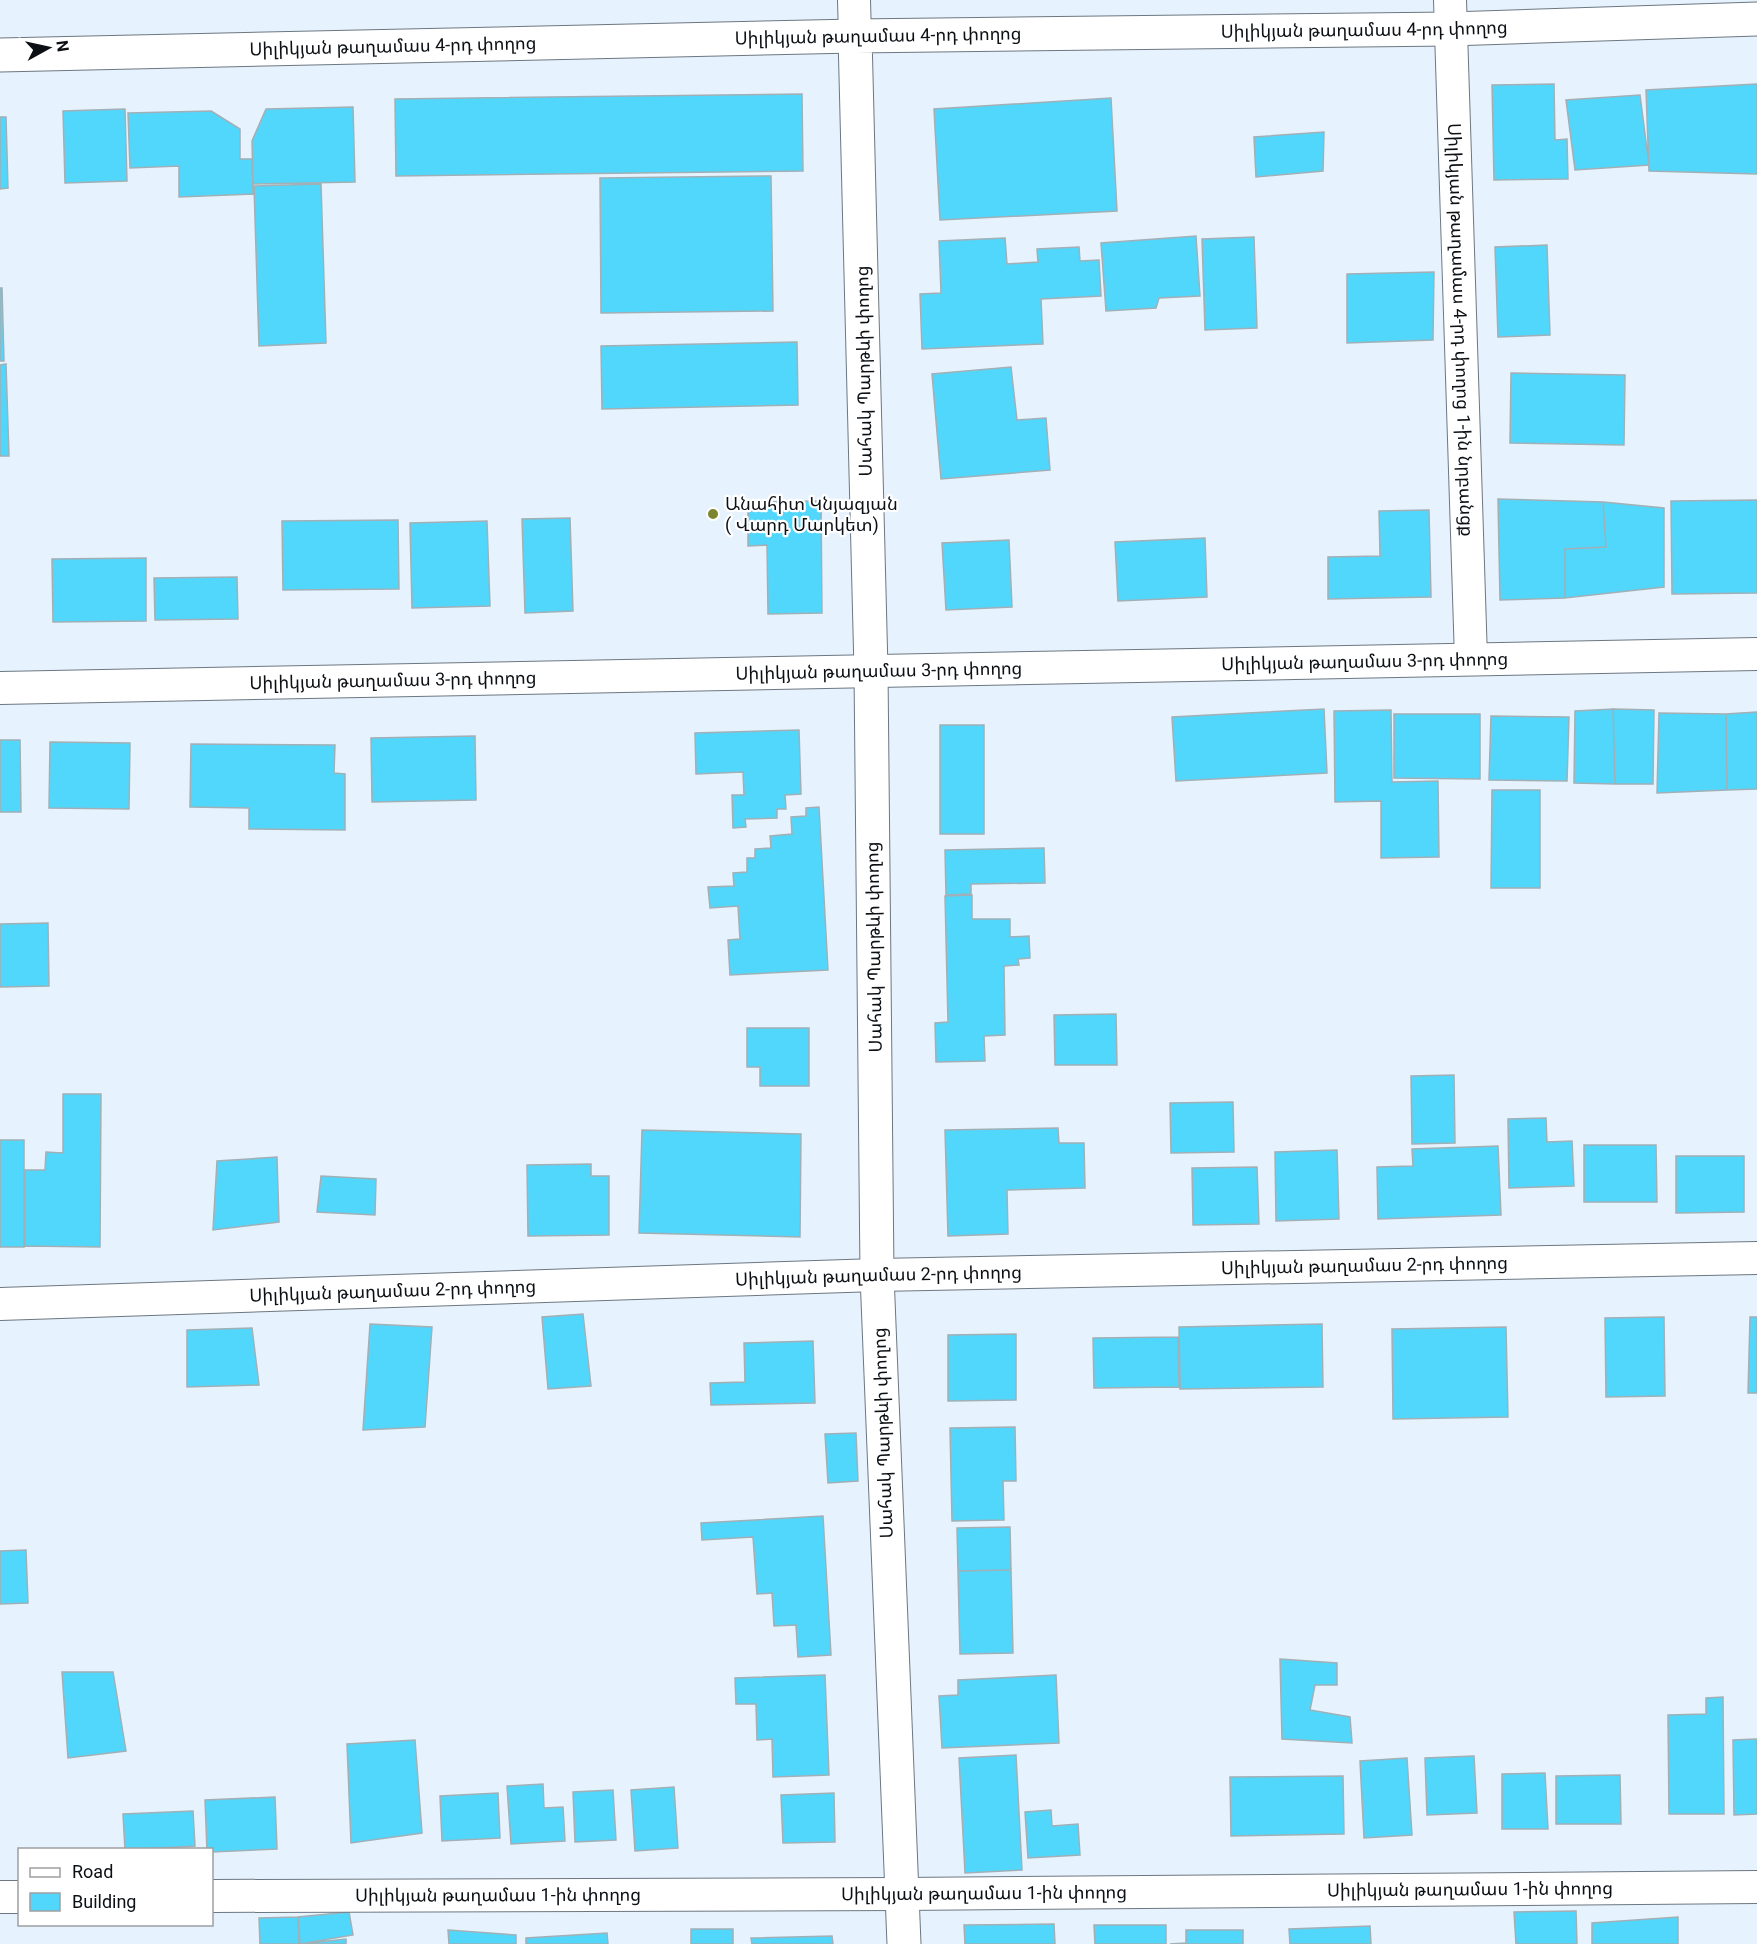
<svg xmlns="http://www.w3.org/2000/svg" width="1757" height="1944" font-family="Roboto,'Noto Sans Armenian',sans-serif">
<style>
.building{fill:#52d7fc;stroke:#a0b0b6;stroke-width:1.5}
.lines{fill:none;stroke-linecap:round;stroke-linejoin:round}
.minor-casing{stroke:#6c7781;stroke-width:34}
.tertiary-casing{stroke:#6c7781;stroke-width:35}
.secondary-casing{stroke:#6c7781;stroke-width:35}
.minor{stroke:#fff;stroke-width:32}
.tertiary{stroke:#fff;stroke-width:33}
.secondary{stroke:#fff;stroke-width:33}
.poi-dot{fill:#7c8531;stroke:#fff;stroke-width:2}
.labels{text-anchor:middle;stroke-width:4.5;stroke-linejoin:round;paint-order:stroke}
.street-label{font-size:18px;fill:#0c1014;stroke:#fff}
.poi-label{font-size:18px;fill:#0c1014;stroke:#fff;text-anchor:start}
</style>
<rect width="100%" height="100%" fill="#e6f2fd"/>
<path class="building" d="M1554,84L1555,140L1567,139L1568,179L1494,180L1492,85Z
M1757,84V174L1649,171L1646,90Z
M802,94L803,171L396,176L395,99Z
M1640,95L1649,165L1575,170L1566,100Z
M1111,98L1117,211L940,220L934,109Z
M353,107L355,182L253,184L252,141L266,109Z
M125,109L127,181L65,183L63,111Z
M211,111L240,129V159H252L253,194L179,197V166L130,168L128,113Z
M0,117H6L8,188L0,189Z
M1324,132L1323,171L1256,177L1254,137Z
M771,176L773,311L601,313L600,178Z
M321,184L326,343L259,346L254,186Z
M1196,236L1200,296L1159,298L1156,308L1106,311L1101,243Z
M1254,237L1257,328L1205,330L1202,239Z
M1005,238L1007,264L1038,262L1037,249L1079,247L1080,261L1099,260L1101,296L1041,299L1043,344L922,349L920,294L941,293L939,241Z
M1547,245L1550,335L1498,337L1495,247Z
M1434,272L1433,340L1347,343V274Z
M0,288H2L4,361H0Z
M797,342L798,405L602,409L601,346Z
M6,364L9,456H0V365Z
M1011,367L1017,420L1046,418L1050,470L941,479L932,374Z
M1511,373L1625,375L1624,445L1510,443Z
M1498,499L1603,502L1606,547L1565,549V598L1500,600Z
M1757,500V593L1672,594L1671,501Z
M821,501L822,613L768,614L767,545L748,546V502Z
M1603,502L1664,508V587L1565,598V549L1606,547Z
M1429,510L1431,597L1328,599V557L1380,556L1379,511Z
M570,518L573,611L525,613L522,519Z
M398,520L399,589L283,590L282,521Z
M487,521L490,606L412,608L410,523Z
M1205,538L1207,597L1118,601L1115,542Z
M1009,540L1012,607L946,610L942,543Z
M146,558V621L53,622L52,559Z
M237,577L238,619L155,620L154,578Z
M1324,709L1327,773L1176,781L1172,717Z
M1613,709L1654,710L1653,784H1615Z
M1613,709L1615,784L1574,783L1575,711Z
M1391,710L1392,782L1438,781L1439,857L1381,858V801L1335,802L1334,711Z
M1757,712V789L1727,790L1726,714Z
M1659,713L1726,714L1727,790L1657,793Z
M1394,714H1480V779L1394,778Z
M1491,716L1569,717L1567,781L1489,780Z
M940,725H984V834H940Z
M799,730L801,794L785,795L786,809H777V818L745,819L746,827L733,828L732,795H744L743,772L696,774L695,733Z
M475,736L476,800L372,802L371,738Z
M0,740H20L21,812H0Z
M50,742L130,743L129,809L49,808Z
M191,744L335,745L334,773L345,774V830L249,829V808L190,807Z
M1492,790H1540V888H1491Z
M819,807L828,970L730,975L728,940L740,939L738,906L710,908L708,887L734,886L733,873L747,872V858H755V849L771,848L770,836L792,834L791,817L806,816V808Z
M1044,848L1045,883L971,884V894L946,895L945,850Z
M972,895V919H1010V937L1029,936L1030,958L1018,959L1019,965L1004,966L1005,1035L984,1036L985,1061L936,1062L935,1023L948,1022L945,896Z
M48,923L49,986L0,987V924Z
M1116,1014L1117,1065H1055L1054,1015Z
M747,1028H809V1086H760V1067H747Z
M1454,1075L1455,1143L1412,1144L1411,1076Z
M63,1094H101L100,1247L25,1246V1170H45L46,1152L63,1153Z
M1233,1102L1234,1152L1171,1153L1170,1103Z
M1546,1118L1547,1142L1572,1141L1574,1186L1509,1188L1508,1119Z
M1058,1128L1059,1143H1084L1085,1188L1007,1190L1008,1234L948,1236L945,1130Z
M642,1130L801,1134L800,1237L639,1233Z
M0,1140H24V1247H0Z
M1584,1145H1656L1657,1202H1584Z
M1498,1146L1501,1215L1378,1219L1377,1167L1413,1166L1412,1149Z
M1337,1150L1339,1219L1276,1221L1275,1152Z
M1676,1156H1744V1212L1676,1213Z
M277,1157L279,1222L213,1230L217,1161Z
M591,1164V1176H609V1235L528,1236L527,1165Z
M1257,1167L1259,1224L1193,1225L1192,1168Z
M321,1176L376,1179L375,1215L317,1212Z
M583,1314L591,1386L548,1389L542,1317Z
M1664,1317L1665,1396L1606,1397L1605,1318Z
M1750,1317H1757V1393H1748Z
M370,1324L432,1327L425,1427L363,1430Z
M1322,1324L1323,1387L1180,1389L1179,1327Z
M1506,1327L1508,1417L1393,1419L1392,1329Z
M252,1328L259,1385L187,1387V1330Z
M1016,1334V1400L948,1401V1335Z
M1178,1337L1179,1387L1094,1388L1093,1338Z
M813,1341L815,1403L711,1405L710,1383L745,1382L744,1343Z
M1015,1427L1016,1481H1003L1004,1520L952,1521L950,1428Z
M856,1433L858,1481L828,1483L825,1434Z
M823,1516L831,1655L798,1657L796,1625L774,1626L772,1593L757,1594L753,1537L702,1540L701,1523Z
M1010,1527L1011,1570L958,1571L957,1528Z
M26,1550L28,1603L0,1604V1551Z
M1011,1570L1013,1653L960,1654L958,1571Z
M1280,1659L1337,1663V1685H1315L1310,1710L1350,1717L1352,1743L1282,1739Z
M62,1672H113L126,1751L68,1758Z
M825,1675L829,1775L773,1777L772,1739L757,1740L756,1704H736L735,1678Z
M1056,1675L1059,1743L942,1748L939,1696L958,1695V1680Z
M1723,1697L1724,1814H1669L1668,1715L1706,1714V1698Z
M1757,1739V1814L1734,1815L1733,1740Z
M415,1740L422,1833L351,1843L347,1744Z
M1016,1755L1022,1870L965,1873L959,1758Z
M1474,1756L1477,1813L1427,1815L1425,1758Z
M1407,1758L1412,1835L1364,1838L1360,1761Z
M1545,1773L1548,1829H1502V1774Z
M1620,1775L1621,1824H1556V1776Z
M1343,1776L1344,1834L1231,1836L1230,1777Z
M543,1784L544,1808L563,1807L565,1841L511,1844L507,1786Z
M674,1787L678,1848L635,1851L631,1790Z
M613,1790L616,1840L575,1842L573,1792Z
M498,1793L500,1838L442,1841L440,1796Z
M834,1793L835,1842L783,1843L781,1795Z
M275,1797L277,1849L212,1852V1850H207L205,1800Z
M1051,1810L1052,1826L1078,1824L1080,1855L1028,1858L1025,1812Z
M193,1811L195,1846L125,1850L123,1814Z
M1576,1911L1577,1944H1516L1514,1912Z
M349,1912L353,1935L300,1944L298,1917Z
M298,1917L299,1944H260L259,1918Z
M1678,1917V1944H1592V1923Z
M1054,1924L1055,1944H965L964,1925Z
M1094,1925H1166V1944H1095Z
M1370,1926L1371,1944H1290L1289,1929Z
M691,1929H733V1944H691Z
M448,1930L516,1935V1944H449Z
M1186,1930H1243V1944H1170L1186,1943Z
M607,1933L608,1944H526V1938Z
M832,1936L833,1944H752L751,1938Z
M346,1939V1944H300Z"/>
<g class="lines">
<defs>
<g id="minor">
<path d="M854,0L855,36"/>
<path id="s1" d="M1450,0L1471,659"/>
<path id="s2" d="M0,688L1757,654"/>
<path id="s3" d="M0,1304L877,1275L1757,1258"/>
<path id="s4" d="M212,1896L901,1894L1757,1887"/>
<path d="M0,1897H20"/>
</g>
<g id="tertiary">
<path id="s5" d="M0,55L855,36"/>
</g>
<g id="secondary">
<path id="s6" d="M904,1944L877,1275L871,670L855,36L1450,29L1757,19"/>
</g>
</defs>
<use href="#minor" class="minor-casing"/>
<use href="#tertiary" class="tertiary-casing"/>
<use href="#secondary" class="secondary-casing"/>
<use href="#minor" class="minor"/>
<use href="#tertiary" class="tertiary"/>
<use href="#secondary" class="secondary"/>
</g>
<circle class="poi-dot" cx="713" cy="514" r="6"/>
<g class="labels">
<g class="street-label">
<text dy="6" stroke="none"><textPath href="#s6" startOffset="2418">Սիլիկյան թաղամաս 4-րդ փողոց</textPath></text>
<text transform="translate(878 36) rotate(-1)" y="6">Սիլիկյան թաղամաս 4-րդ փողոց</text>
<text dy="6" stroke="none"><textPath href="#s5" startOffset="393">Սիլիկյան թաղամաս 4-րդ փողոց</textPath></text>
<text dy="6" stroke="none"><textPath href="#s1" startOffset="330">Սիլիկյան թաղամաս 4-րդ փողոց 1-ին նրբանցք</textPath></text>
<text transform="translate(864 371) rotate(-91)" y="6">Սահակ Պարթևի փողոց</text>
<text dy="6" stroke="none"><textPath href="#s2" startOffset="1365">Սիլիկյան թաղամաս 3-րդ փողոց</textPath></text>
<text dy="6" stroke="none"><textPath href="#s2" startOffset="879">Սիլիկյան թաղամաս 3-րդ փողոց</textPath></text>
<text dy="6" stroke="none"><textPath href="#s2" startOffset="393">Սիլիկյան թաղամաս 3-րդ փողոց</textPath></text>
<text transform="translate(874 947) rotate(-91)" y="6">Սահակ Պարթևի փողոց</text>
<text dy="6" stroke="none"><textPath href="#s3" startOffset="1365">Սիլիկյան թաղամաս 2-րդ փողոց</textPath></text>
<text dy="6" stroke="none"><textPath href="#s3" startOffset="879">Սիլիկյան թաղամաս 2-րդ փողոց</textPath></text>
<text dy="6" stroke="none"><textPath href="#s3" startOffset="393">Սիլիկյան թաղամաս 2-րդ փողոց</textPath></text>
<text transform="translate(883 1433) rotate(-92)" y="6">Սահակ Պարթևի փողոց</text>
<text dy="6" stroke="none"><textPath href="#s4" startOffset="1258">Սիլիկյան թաղամաս 1-ին փողոց</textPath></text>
<text dy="6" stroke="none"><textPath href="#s4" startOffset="772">Սիլիկյան թաղամաս 1-ին փողոց</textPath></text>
<text dy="6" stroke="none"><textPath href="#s4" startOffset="286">Սիլիկյան թաղամաս 1-ին փողոց</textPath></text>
</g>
<g class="poi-label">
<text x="725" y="510">Անահիտ Կնյազյան<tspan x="725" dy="21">( Վարդ Մարկետ)</tspan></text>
</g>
</g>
<rect x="18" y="1848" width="195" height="78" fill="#ffffff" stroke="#9e9fa1" stroke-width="1.5"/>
<rect x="30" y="1868" width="30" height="9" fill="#ffffff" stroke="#9e9fa1" stroke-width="1.5"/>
<text x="72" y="1878" font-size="18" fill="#0c1014">Road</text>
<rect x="30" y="1893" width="30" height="18" fill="#52d7fc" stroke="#9e9fa1" stroke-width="1.5"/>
<text x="72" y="1908" font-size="18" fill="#0c1014">Building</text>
<g transform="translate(48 48) rotate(82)" stroke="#ffffff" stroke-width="4.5" paint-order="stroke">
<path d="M0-4.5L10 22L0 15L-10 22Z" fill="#0c1014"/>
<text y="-9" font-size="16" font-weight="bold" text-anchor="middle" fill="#0c1014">N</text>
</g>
</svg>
